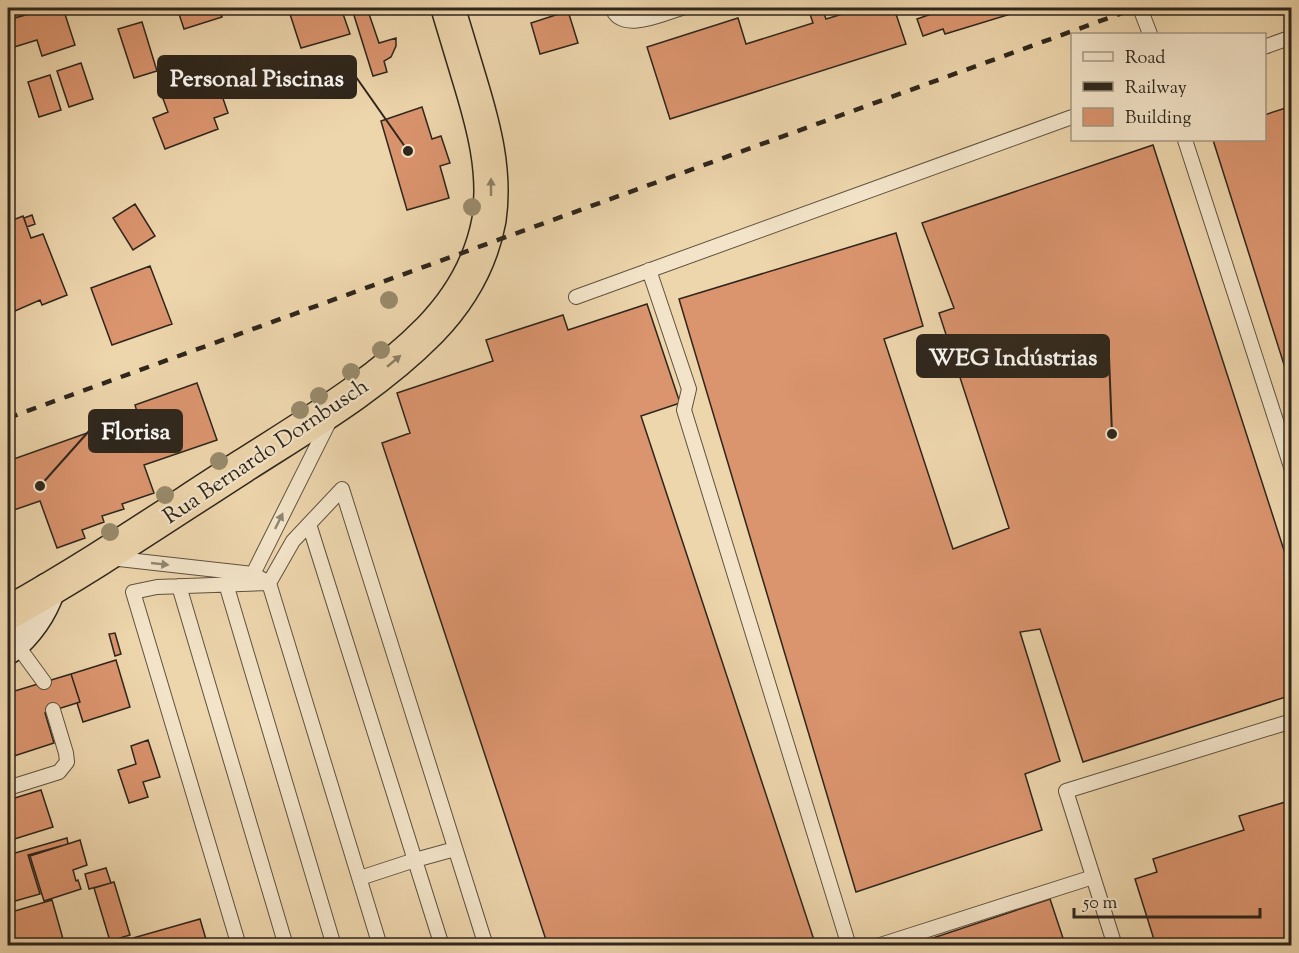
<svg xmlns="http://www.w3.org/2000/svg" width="1299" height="953" font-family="'Sorts Mill Goudy',serif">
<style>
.building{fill:#da946e;stroke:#2e261c;stroke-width:1.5}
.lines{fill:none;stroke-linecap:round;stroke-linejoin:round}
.lane-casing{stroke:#5e5240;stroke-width:16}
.secondary-casing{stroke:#2e261c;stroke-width:36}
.highway-casing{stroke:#2e261c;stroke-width:36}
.lane{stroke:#f3e4c9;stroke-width:14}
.secondary{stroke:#f3e4c9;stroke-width:33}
.highway{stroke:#edd5ac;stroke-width:33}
.rail{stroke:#2e261c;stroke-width:4.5;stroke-dasharray:10 10;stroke-linecap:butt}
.tree{fill:#988a6b}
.oneway{fill:#8e7e64}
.oneway2{fill:#908572}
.labels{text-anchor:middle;stroke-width:4.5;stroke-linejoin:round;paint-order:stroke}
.street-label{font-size:22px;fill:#2e261c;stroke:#f3e4c9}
.leader{fill:none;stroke:#2e261c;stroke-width:2}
.callout-dot{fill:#2e261c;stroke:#f3e4c9;stroke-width:2}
.callout{fill:#2e261c;stroke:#2e261c;stroke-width:2}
.callout-label{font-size:24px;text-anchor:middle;font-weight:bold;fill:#fff}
</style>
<rect width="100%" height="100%" fill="#edd5ac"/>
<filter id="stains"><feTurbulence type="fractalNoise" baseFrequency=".00333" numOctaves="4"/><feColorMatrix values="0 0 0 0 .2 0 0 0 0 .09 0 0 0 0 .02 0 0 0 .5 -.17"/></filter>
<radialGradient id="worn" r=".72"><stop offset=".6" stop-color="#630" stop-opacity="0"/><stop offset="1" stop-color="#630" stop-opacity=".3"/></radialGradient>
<path class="building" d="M8,8H25L27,14L8,20Z
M50,8H63L75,45L42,56L37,40L11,48L8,36V20Z
M177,8H219L222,17L184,29Z
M288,8H341L350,34L301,48Z
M348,8H378L368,11L379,43L396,38V46L391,57L384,61L387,72L373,76L352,9L348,10Z
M808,8H822L826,19L862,8H894L906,44L670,119L647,47L738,18L746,44L813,23Z
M936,8H1030L945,34L943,29L923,36L917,19L937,12Z
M568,11L578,43L540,54L531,23Z
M142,22L157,71L134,78L118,29Z
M81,63L93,99L69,107L57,71Z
M50,75L61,110L39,117L28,82Z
M217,81L228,113L214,118L218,129L165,149L153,118L168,112L162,96L184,88L186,92Z
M1292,106V390L1213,140H1264V115Z
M422,107L432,139L441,136L450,163L440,166L449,198L407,210L381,121Z
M1153,145L1292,575V695L1083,762L1040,629L1020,632L1060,761L1025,774L1042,830L856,892L679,299L896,233L923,326L884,339L953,549L1009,528L939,313L954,308L922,223Z
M135,204L155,236L133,250L113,218Z
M32,215L35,224L27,227L24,218Z
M23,216L31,238L43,234L67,295L42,305L40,300L15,311L8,292V222Z
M150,266L172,324L112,345L91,288Z
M647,304L680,403L641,416L816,946H548L382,443L410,433L397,393L493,361L486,340L563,315L568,330Z
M197,383L217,440L144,465L154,493L122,504L124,509L102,516L104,522L82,530L85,538L57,548L40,501L11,511L8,500V461L138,415L135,405Z
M115,633L121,654L115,656L109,634Z
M116,660L130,707L83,722L77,703L80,702L71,674Z
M71,674L80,702L45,713L54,743L8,758V693Z
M148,740L160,777L143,782L148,797L129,803L118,770L136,764L131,746Z
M41,790L53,827L8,841V800Z
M1292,800V905L1289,906L1292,914V946H1156L1135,879L1157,872L1153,859L1244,830L1239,816Z
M67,838L68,844L28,855L40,894L8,903V855Z
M80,840L87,865L73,870L76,881L78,880L81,889L44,901L30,856Z
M106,868L111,883L89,889L85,874Z
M114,882L130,935L110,941L94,888Z
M1050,899L1064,941L1051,946H909Z
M52,900L65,946H8V913Z
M200,919L208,946H135L133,938Z
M129,938L131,946H115L114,942Z"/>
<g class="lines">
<defs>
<path id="lane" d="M612,8C622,34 664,13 682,8
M1140,8L1150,34
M1264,47L1292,37
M1185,140L1292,470
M649,270L689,389L684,410L849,946
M576,297L1072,117
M309,524L442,946
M110,558L253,574L269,583L380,946
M253,574L330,420
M226,584L334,946
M179,586L286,946
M14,641L44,682
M8,788L59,772L67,762L66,753L53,710
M360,878L415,860L455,849
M239,946L133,592L157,587L269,583L293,541L342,489L486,946
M877,946L1093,877
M1115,946L1066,791L1292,721"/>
<path id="secondary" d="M8,647C27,631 40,613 48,590"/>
<path id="highway" d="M8,613C89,568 165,516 243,466C307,425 376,385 430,330C460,299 481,263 489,220C496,172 484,127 470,81C463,57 455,32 448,8"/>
</defs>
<use href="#lane" class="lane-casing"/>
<use href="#secondary" class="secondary-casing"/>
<use href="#highway" class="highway-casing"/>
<use href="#lane" class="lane"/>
<use href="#secondary" class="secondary"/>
<use href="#highway" class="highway"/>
<path class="rail" d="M8,418L1136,8"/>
</g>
<g class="tree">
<circle cx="472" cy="207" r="9"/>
<circle cx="389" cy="300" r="9"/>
<circle cx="381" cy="350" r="9"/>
<circle cx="351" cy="372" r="9"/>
<circle cx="319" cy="396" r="9"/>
<circle cx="300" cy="410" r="9"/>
<circle cx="219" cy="461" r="9"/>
<circle cx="165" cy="495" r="9"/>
<circle cx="110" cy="532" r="9"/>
</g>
<defs><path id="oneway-solid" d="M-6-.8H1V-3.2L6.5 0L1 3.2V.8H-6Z" transform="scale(1.5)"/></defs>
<g class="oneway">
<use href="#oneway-solid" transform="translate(491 187) rotate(-90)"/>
<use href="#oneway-solid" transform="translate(394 361) rotate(-40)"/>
</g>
<g class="oneway2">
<use href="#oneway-solid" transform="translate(279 521) rotate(-64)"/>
<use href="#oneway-solid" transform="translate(160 564) rotate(6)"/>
</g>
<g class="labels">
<g class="street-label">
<text transform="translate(265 450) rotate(-34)" y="8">Rua Bernardo Dornbusch</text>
</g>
</g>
<path class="leader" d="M408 151L356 77M1112 434L1109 356M40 486L89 431"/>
<g class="callout-dot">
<circle cx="408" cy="151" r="6"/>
<circle cx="1112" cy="434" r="6"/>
<circle cx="40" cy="486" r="6"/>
</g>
<g class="callout">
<rect x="158" y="56" width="198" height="42" rx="6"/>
<rect x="917" y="335" width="192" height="42" rx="6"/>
<rect x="89" y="410" width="93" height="42" rx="6"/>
</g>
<g class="callout-label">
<text x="257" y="86">Personal Piscinas</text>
<text x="1013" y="365">WEG Indústrias</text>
<text x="136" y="439">Florisa</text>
</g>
<rect width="1299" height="953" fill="none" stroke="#edd5ac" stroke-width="30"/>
<rect x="9" y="9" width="1281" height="935" fill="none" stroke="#2e261c" stroke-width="3"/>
<rect x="15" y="15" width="1269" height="923" fill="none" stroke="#2e261c" stroke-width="1.5"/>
<rect x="1071" y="33" width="195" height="108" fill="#f3e4c9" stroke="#a49884" stroke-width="1.5"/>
<rect x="1083" y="52" width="30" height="9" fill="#f3e4c9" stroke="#a49884" stroke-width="1.5"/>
<text x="1125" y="63" font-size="18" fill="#2e261c">Road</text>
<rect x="1083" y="82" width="30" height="9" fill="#2e261c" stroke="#a49884" stroke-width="1.5"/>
<text x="1125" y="93" font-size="18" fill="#2e261c">Railway</text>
<rect x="1083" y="108" width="30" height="18" fill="#da946e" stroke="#a49884" stroke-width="1.5"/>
<text x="1125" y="123" font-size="18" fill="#2e261c">Building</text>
<path d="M1074 908v9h186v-9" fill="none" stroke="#2e261c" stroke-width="3"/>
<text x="1083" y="908" font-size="18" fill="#2e261c" stroke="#f3e4c9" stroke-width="4.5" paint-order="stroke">50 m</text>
<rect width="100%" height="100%" filter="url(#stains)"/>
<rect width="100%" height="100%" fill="url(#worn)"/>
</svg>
